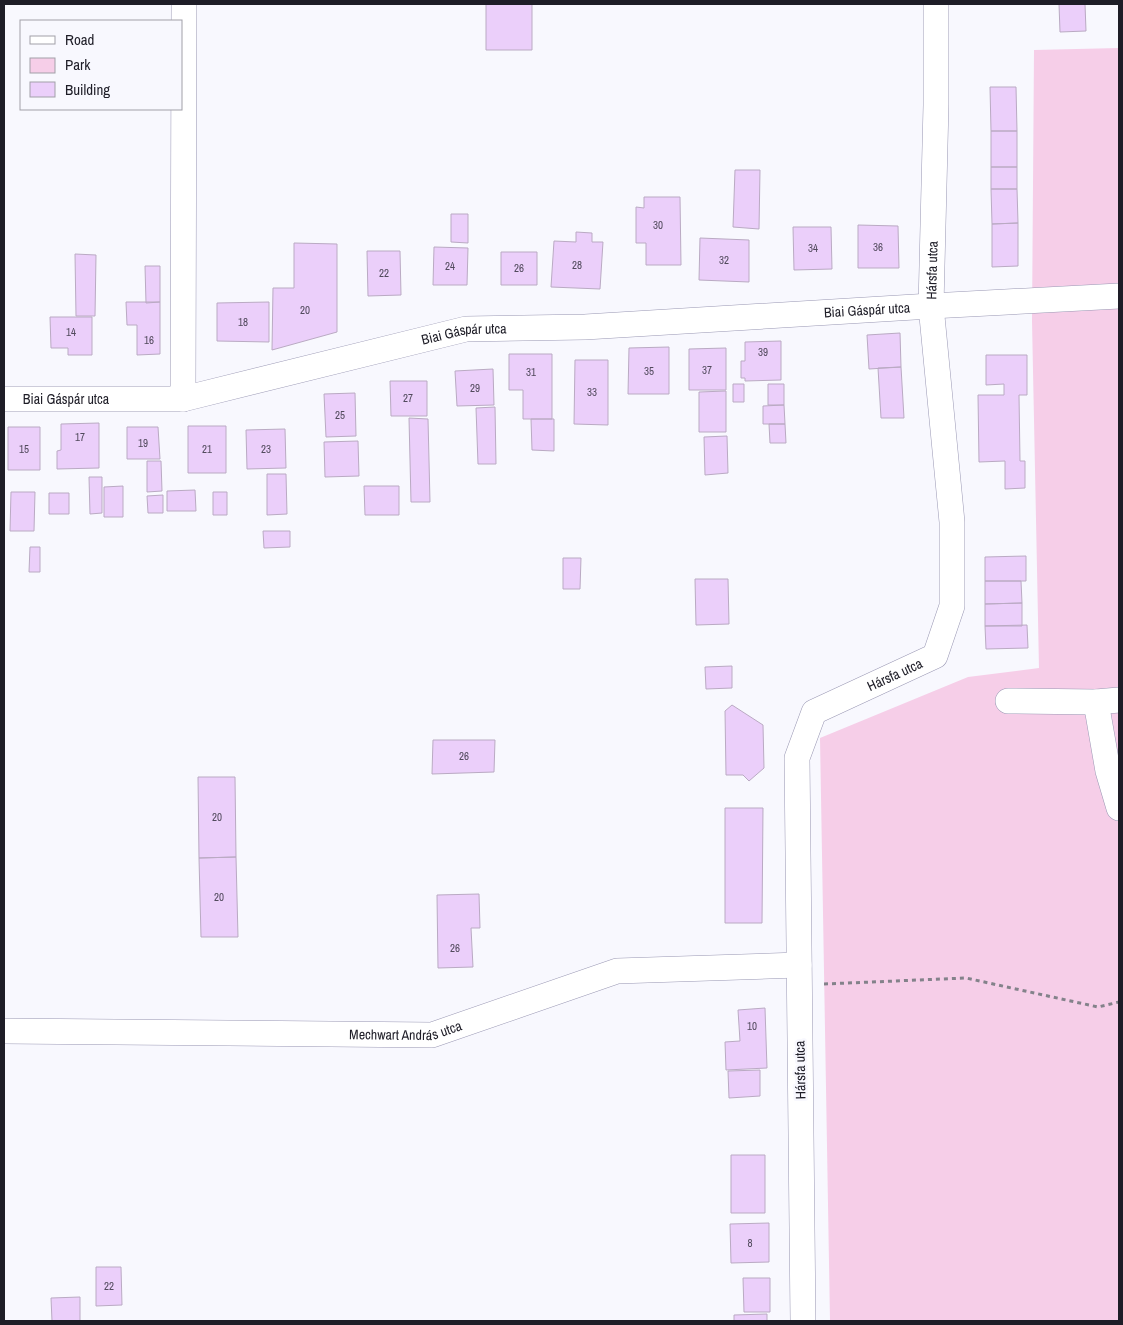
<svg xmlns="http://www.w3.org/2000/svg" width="1123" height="1325" font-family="'Archivo Narrow',sans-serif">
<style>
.green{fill:#f6cee8}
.building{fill:#ebcffa;stroke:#baaac3}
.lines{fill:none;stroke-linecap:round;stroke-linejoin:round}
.minor-casing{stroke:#9a98b4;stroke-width:26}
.path{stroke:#83828a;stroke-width:3;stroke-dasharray:4 4;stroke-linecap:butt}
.minor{stroke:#fff;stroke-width:25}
.labels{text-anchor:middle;stroke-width:5;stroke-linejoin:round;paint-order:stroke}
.number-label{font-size:11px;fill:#514a5c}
.street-label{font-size:14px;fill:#1e1d27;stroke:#f8f8fe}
</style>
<rect width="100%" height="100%" fill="#f8f8fe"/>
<path class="green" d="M1119,48V1321H830L820,738L968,677L1039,668L1032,321L1034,50Z"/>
<path class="building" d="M486,4H532V50H486Z
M1059,4H1085L1086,31L1060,32Z
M990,87H1016L1017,131H991Z
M991,131H1017V167H991Z
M991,167H1017V189H991Z
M735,170H760L759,229L733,227Z
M991,189H1017L1018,223L992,224Z
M644,197H680L681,265H646V243H636V207L644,208Z
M451,214H468V243L451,242Z
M1018,223V266L992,267V224Z
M858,225L898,226L899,268H858Z
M793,227H831L832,269L794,270Z
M576,232L592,233V242H603L600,289L551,287L554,241L576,242Z
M700,238L749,240V282L699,280Z
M294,243L337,244V332L272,350L273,288H294Z
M434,247L468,248L467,285H433Z
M367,251H400L401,295L368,296Z
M501,252H537V285H501Z
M75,254L96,255L95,316H76Z
M145,266H160V302L146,303Z
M126,302H160V354L137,355V325H127Z
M269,302V342L217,341V303Z
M50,317H92V355H68V348H51Z
M900,333L901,367L869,369L867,335Z
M781,341V380L745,381V378H741V361H745V342Z
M669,347V394H628L629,348Z
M726,348V390H689V349Z
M509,354H552V419H523V390H509Z
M986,355H1027V395H1019L1020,461H1025V488L1005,489V461L979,462L978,395H1004V384L986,385Z
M575,360H608V425L574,424Z
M901,367L904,418H881L878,368Z
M493,369L494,405L457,406L455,371Z
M390,381H427V416H391Z
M733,384H744V402H733Z
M768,384H784V405H768Z
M726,391V432H699V392Z
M355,393L356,436L326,437L324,394Z
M784,405L785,424H763V406Z
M495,407L496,464H478L476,408Z
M409,418L428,419L430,502H411Z
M531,419H554V451L532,450Z
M99,423V468L57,469V451L61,450V424Z
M769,424H785L786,443H770Z
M188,426H226V473H188Z
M8,427H40V470H8Z
M127,427H158L160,459H127Z
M285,429L286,468L247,469L246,430Z
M727,436L728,473L705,475L704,437Z
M358,441L359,476L325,477L324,442Z
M147,461H161L162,491L147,492Z
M267,474H286L287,514L267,515Z
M89,477H102V513L90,514Z
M123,486V517H104V487Z
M364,486H399V515H365Z
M195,490L196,511H167V491Z
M11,492H35L34,531H10Z
M213,492H227V515H213Z
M49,493H69V514H49Z
M163,495V513H148L147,496Z
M263,531H290V547L264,548Z
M30,547H40V572H29Z
M1026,556V581H985V557Z
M563,558H581L580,589H563Z
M695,579H728L729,624L696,625Z
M985,581H1021L1022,603L985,604Z
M1022,603V626H985V604Z
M1027,625L1028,648L986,649L985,626Z
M732,666V688L706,689L705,667Z
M732,705L763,725L764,768L749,781L743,775H726L725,711Z
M433,740H495L494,772L432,774Z
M198,777H235L236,857L199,858Z
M725,808H763L762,923H725Z
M236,857L238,937H201L199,858Z
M479,894L480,928H471L473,967L438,968L437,895Z
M765,1008L767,1068L726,1070L725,1042L740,1041L738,1010Z
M760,1070V1096L729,1098L728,1071Z
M731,1155H765V1213H731Z
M769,1223V1262L731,1263L730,1224Z
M96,1267H121L122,1305L96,1306Z
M743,1278H770V1312H744Z
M80,1297V1321H52L51,1298Z
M767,1314V1321H734V1315Z"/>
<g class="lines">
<defs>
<g id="minor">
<path id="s1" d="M4,399H183L466,329L585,327L931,306L1119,296"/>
<path d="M183,399L184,4"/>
<path d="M1008,701L1096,702L1119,700"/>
<path d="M1096,702L1108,771L1119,808"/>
<path id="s2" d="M4,1031L432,1035L617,971L799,965"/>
<path id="s3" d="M803,1321L797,758L814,712L935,656L952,606V522L931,306L936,105V4"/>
</g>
</defs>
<use href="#minor" class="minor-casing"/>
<path class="path" d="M824,984L966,978L1098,1007L1119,1002"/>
<use href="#minor" class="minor"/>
</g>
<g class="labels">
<g class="number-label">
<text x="658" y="229">30</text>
<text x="878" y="251">36</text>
<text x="813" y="252">34</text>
<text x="724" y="264">32</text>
<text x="577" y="269">28</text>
<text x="450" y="270">24</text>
<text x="519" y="272">26</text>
<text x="384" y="277">22</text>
<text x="305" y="314">20</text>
<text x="243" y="326">18</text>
<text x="71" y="336">14</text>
<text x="149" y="344">16</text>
<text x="763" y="356">39</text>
<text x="707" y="374">37</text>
<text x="649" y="375">35</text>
<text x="531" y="376">31</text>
<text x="475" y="392">29</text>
<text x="592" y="396">33</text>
<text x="408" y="402">27</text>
<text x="340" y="419">25</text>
<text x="80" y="441">17</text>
<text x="143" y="447">19</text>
<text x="24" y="453">15</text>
<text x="207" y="453">21</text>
<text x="266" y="453">23</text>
<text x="464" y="760">26</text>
<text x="217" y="821">20</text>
<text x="219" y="901">20</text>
<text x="455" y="952">26</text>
<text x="752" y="1030">10</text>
<text x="750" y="1247">8</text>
<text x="109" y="1290">22</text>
</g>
<g class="street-label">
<text dy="5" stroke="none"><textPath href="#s3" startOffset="1135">Hársfa utca</textPath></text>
<text dy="5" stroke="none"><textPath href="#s1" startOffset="872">Biai Gáspár utca</textPath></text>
<text dy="5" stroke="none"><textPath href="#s1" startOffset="468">Biai Gáspár utca</textPath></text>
<text dy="5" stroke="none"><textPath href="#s1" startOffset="62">Biai Gáspár utca</textPath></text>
<text dy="5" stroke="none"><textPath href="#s3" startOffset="701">Hársfa utca</textPath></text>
<text dy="5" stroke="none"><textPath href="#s2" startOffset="402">Mechwart András utca</textPath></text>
<text transform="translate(800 1070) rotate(-91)" y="5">Hársfa utca</text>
</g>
</g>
<rect width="1123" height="1325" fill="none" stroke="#1e1d27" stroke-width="10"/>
<rect x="20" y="20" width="162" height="90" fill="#f8f8fe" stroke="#a1a0a8"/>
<rect x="30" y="36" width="25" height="8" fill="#ffffff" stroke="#a1a0a8"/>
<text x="65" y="45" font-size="15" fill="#1e1d27">Road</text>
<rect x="30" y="58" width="25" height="15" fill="#f6cee8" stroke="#a1a0a8"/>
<text x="65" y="70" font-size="15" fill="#1e1d27">Park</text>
<rect x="30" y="82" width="25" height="15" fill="#ebcffa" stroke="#a1a0a8"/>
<text x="65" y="95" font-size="15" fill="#1e1d27">Building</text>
</svg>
